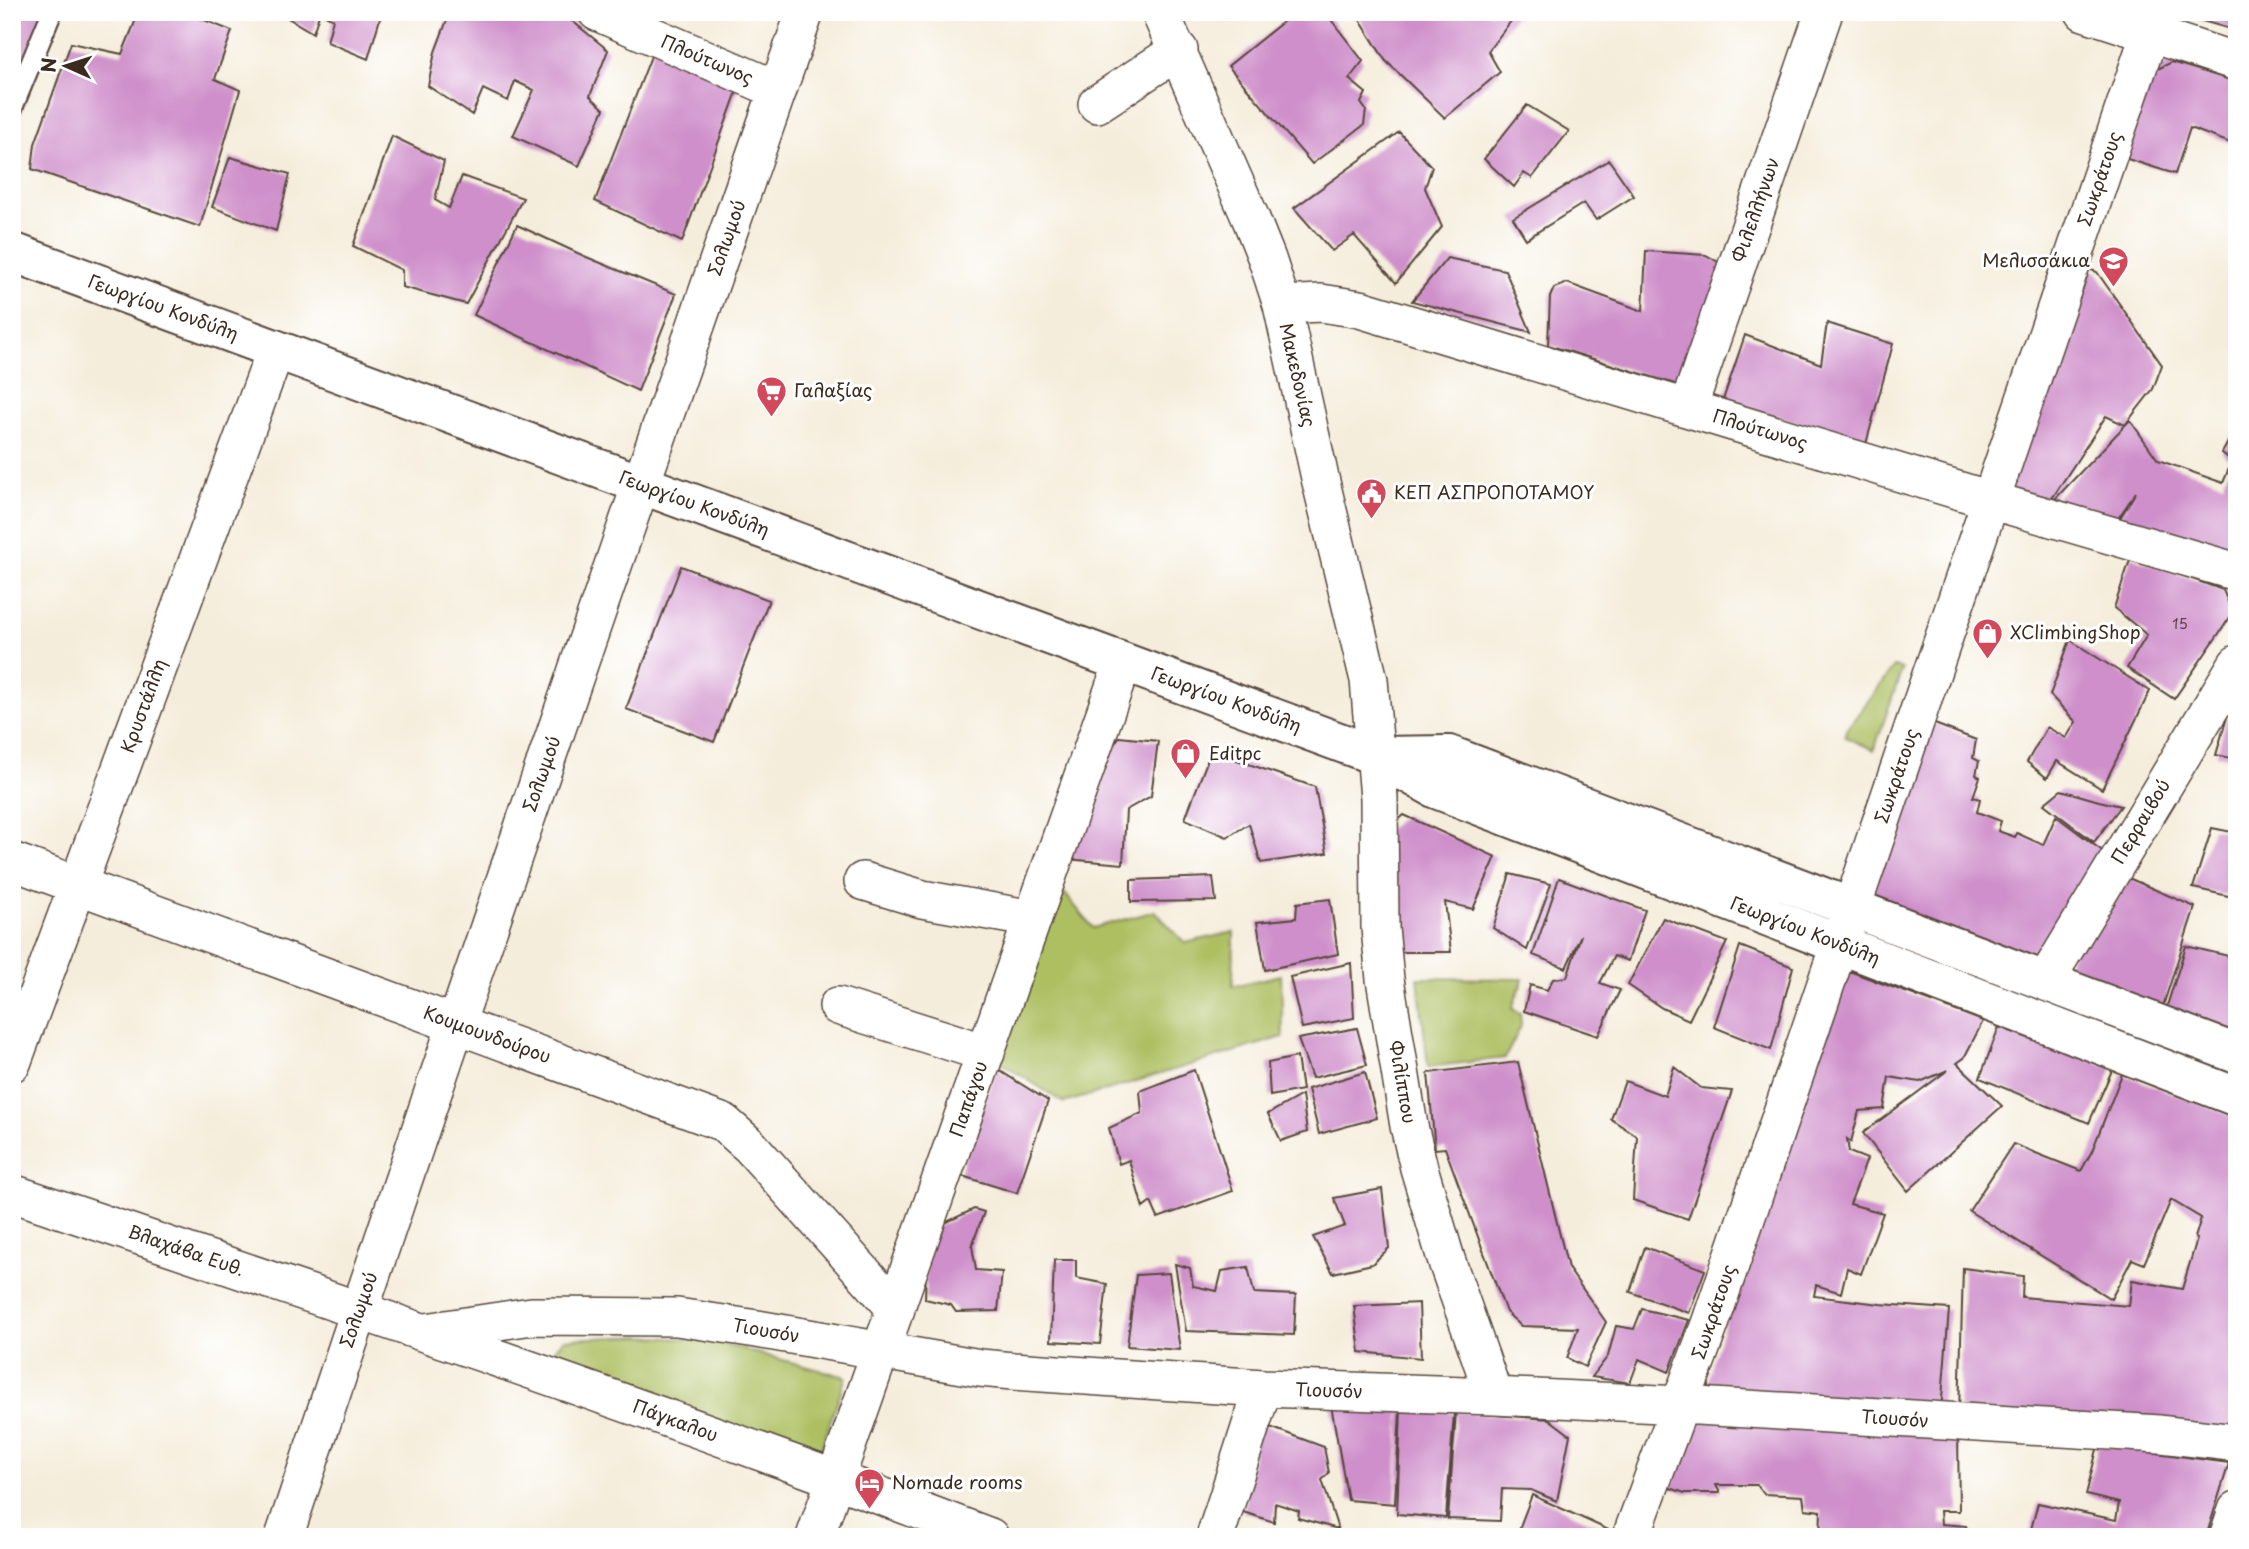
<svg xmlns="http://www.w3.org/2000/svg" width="2249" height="1549" font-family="'Playpen Sans',sans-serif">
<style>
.green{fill:#aebf62;stroke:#747440;stroke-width:2}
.building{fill:#cf8fca}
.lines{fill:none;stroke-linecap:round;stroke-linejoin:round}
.lane-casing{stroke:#57473a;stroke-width:23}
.street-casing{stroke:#57473a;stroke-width:40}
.secondary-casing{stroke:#57473a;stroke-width:42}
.lane{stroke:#fff;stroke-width:19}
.street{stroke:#fff;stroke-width:37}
.secondary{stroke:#fff;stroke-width:38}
.labels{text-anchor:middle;stroke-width:6;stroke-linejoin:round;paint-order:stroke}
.number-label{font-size:14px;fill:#604349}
.street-label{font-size:18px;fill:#3b2a1e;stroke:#fff}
.poi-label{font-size:18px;fill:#3b2a1e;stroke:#fff;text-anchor:start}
</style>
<rect width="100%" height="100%" fill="#fff"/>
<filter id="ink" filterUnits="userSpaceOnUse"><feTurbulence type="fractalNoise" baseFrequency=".0143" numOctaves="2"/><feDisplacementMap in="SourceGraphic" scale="14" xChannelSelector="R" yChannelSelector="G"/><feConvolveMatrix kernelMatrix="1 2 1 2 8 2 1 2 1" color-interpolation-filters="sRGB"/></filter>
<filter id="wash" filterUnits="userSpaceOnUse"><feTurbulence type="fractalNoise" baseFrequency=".00686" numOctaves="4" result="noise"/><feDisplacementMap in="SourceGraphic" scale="28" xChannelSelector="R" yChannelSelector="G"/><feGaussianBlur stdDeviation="1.57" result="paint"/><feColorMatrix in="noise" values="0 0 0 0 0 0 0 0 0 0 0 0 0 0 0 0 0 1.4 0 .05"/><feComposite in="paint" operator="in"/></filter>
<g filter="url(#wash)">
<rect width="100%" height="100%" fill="#f5eddb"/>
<path class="green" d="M1894,667L1902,669L1874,750L1845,737L1846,730Z
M1061,889L1093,928L1155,911L1185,943L1234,932L1233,986L1281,975L1283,1037L1064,1103L994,1058Z
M1418,978L1523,979L1512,1009L1520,1013L1521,1026L1505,1058L1428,1067Z
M642,1336L699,1340L723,1344L846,1377L817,1459L555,1363L556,1348L564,1339Z"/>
<g id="blocks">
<path class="building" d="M12,12H63L12,135Z
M139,12H184L232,31L215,79L240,90L200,227L32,169L35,144L71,43L122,54Z
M278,12H320L313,33Z
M320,12H382L368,59L327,42L333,19Z
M450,12H561L608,50L590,96L604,109L579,166L513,136L534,90L515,81L508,101L483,89L472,115L428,86L435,52Z
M1295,12H1325L1363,61L1349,79L1366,93L1361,103L1366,110L1364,125L1312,164L1228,66Z
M1355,12H1518L1488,51L1500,72L1445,118L1385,60Z
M2196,12H2237V31L2199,20Z
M658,38L743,75L682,242L595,201Z
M2172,62L2237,82V133L2233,144L2190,128L2175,174L2118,156L2143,76Z
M1527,105L1569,131L1532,178L1524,173L1514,187L1484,159Z
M1399,132L1432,167L1425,188L1442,227L1396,283L1354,235L1332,251L1294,208Z
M392,136L444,161L435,200L449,208L462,176L523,198L466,304L402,287V270L353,246Z
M230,157L290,174L276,231L212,207Z
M1609,160L1634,196L1596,220L1584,203L1526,239L1513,218Z
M517,225L584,256L676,294L638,391L474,315Z
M1646,251L1706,255L1728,268L1688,388L1548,345L1550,297L1554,288L1567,283L1643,311Z
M1447,258L1505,270L1531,332L1412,301Z
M2077,265L2097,272L2162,365L2153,389L2125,425L2106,416L2051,500L2009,489Z
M1827,323L1893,344L1866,444L1723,400L1745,335L1821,364Z
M2130,420L2158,460L2223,483L2232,461L2222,453L2237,426V553L2118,521L2136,492L2117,520L2053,501Z
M2131,557L2223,590L2233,613L2174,699L2127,668L2147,635L2114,608Z
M681,566L769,600L714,742L626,709Z
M2070,640L2150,691L2102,789L2057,761L2047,778L2027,762L2047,727L2066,738L2076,722L2050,695Z
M2236,686H2237V759L2216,755Z
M1927,721L1976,740L1973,758L1979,761L1976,775L1980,777L1973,797L1980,799L1977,812L2001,821L1998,831L2015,837L2017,833L2043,845L2056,816L2105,853L2036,966L1868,908Z
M1119,737L1158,741L1151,796L1126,810L1123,864L1067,859L1094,775Z
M1211,751L1315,787L1327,853L1261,863L1249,824L1227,837L1185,819Z
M2061,790L2099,801L2121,806L2094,842L2044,804Z
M1404,815L1496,857L1473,909L1445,902L1451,952H1396L1385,832Z
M2212,828L2237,833V898L2193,888Z
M2117,873L2195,907L2162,1009L2062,972Z
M1510,874L1551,884L1527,950L1493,928Z
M1213,877L1216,901L1131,902V880Z
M1559,878L1645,910L1628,961L1614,956L1600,983L1620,990L1598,1036L1524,1011L1530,985L1547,990L1553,979L1567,977L1581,935L1566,968L1533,955Z
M1330,899L1338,954L1265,970L1257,922L1296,918L1297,903Z
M1663,918L1727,942L1689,1020L1662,1008L1628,985Z
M1740,946L1793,967L1771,1050L1714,1027Z
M2186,946L2237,958V1037L2165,1012Z
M1351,963L1354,1018L1302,1028L1290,977Z
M1833,965L1983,1021L1964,1058L1957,1063L2002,1106L1908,1191L1863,1133L1948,1070L1920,1082L1889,1077L1884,1109L1859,1111L1851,1142L1847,1139L1849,1152L1867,1159L1850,1204L1883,1213L1861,1274L1847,1268L1841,1293L1816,1285L1814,1296L1880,1304L1949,1309L1941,1411L1712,1391L1709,1386L1708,1379Z
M1999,1027L2113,1068L2089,1123L1980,1078Z
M1357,1028L1367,1065L1312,1078L1298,1039Z
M1297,1057L1302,1090L1270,1096L1268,1063Z
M1518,1062L1568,1268L1606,1322L1585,1367L1567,1358L1578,1328L1521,1326L1506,1312L1445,1148L1435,1149L1428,1073Z
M1674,1067L1701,1088L1732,1091L1688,1219L1633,1200L1637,1136L1611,1119L1625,1081L1665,1096Z
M997,1069L1048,1101L1017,1193L959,1175Z
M1194,1070L1233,1191L1158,1218L1151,1202L1143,1208L1129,1160L1119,1164L1109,1128L1142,1113L1140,1091Z
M1365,1072L1377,1118L1319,1134L1308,1089Z
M2122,1074L2237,1118V1434L1959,1415L1963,1268L2023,1276L2022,1297L2129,1306L2132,1280L2182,1289L2197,1239L2195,1238L2201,1218L2171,1200L2144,1264L2132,1259L2111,1299L1969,1211L2013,1144L2081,1171L2092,1151Z
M1302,1095L1307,1132L1281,1141L1268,1114Z
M1382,1189L1389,1248L1372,1264L1333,1273L1313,1237L1345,1226L1334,1198Z
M974,1209L984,1212L972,1246L976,1270L1002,1272L998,1311L956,1312L951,1305L925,1299L926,1269L932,1229Z
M1645,1247L1705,1270L1689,1313L1630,1292Z
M1054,1260H1076V1278L1107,1284L1100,1344L1051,1341Z
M1175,1264L1190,1268L1193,1286L1217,1291L1222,1271L1248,1267L1254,1293L1296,1295L1294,1335L1186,1331Z
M1169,1273L1180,1350L1127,1346L1136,1275Z
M1419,1303L1421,1358L1360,1352L1354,1306Z
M1642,1309L1689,1320L1669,1372L1639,1359L1630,1383L1592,1377L1608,1356L1616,1326L1634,1329Z
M1331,1405L1400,1410L1395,1504L1348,1500Z
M1401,1409L1454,1413L1446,1518L1397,1514Z
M1456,1412L1549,1419L1570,1435L1557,1501L1531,1490L1502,1489L1500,1521L1448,1519Z
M1686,1420L1958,1434L1959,1511H1940L1941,1524L1966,1526L1970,1537H1820L1821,1511L1805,1509L1803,1496L1764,1494L1757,1485H1716L1720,1493H1685L1664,1486Z
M1259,1423L1324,1447L1329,1473L1322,1480L1338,1529L1298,1518L1299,1511L1275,1503L1274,1522L1243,1512Z
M2098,1445L2229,1463L2206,1537H2029L2038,1503L2116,1520L2119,1503L2086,1495Z
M1532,1495L1613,1532L1611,1537H1516Z"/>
</g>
</g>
<g filter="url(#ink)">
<use href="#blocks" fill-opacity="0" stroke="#57473a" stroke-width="2"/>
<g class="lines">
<defs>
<path id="lane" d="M12,109L52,12"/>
<path id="street" d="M597,12L778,90
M1160,12L1251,219L1267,259L1282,305L1320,478L1369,680L1379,798L1380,928L1385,979L1409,1126L1419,1168L1446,1259L1494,1396
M2084,12L2237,62
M1097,104L1179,50
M1282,305L1321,303L1360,309L1990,500L2237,572
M1688,408L1824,12
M12,861L724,1123L750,1146L896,1309
M863,881L922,899L1033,919
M2046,980L2237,664
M838,1006L986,1053
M12,1063L276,349
M12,1193C340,1303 667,1414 990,1537
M426,1332L532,1316L677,1317L757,1329L980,1368L1013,1371L1263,1388L1494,1396L1681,1405L2160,1434L2237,1443
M284,1537C453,1027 628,519 805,12
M815,1537L1123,662
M1215,1537L1263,1388
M1631,1537L1710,1324L2157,12
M2228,1537L2237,1510"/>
<path id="secondary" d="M12,252L1377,756L1436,789L2237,1097
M1377,756L1449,755L2237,1054"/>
</defs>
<use href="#lane" class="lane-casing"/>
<use href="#street" class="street-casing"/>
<use href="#secondary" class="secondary-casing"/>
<use href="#lane" class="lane"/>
<use href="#street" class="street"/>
<use href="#secondary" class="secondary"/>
</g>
</g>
<defs>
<symbol id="school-pin" viewBox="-11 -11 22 30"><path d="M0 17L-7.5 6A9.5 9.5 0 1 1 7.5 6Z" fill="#d1495b" stroke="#fff"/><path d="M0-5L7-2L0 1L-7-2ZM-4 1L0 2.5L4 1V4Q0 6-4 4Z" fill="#fff"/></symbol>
<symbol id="supermarket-pin" viewBox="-11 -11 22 30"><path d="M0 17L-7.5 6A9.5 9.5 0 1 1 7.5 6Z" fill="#d1495b" stroke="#fff"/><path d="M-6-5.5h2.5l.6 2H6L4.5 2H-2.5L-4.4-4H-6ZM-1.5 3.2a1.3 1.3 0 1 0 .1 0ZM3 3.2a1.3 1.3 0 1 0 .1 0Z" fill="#fff"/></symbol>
<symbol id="civic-pin" viewBox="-11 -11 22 30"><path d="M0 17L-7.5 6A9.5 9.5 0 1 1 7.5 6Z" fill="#d1495b" stroke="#fff"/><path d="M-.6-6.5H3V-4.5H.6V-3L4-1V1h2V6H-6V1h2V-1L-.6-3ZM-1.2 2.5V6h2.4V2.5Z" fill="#fff"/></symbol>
<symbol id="shop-pin" viewBox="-11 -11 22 30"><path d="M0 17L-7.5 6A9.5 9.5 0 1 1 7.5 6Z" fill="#d1495b" stroke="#fff"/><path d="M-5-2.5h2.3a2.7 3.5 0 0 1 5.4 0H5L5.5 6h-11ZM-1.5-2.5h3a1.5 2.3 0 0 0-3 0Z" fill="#fff"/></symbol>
<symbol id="hotel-pin" viewBox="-11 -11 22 30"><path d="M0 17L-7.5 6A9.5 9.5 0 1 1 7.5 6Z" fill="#d1495b" stroke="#fff"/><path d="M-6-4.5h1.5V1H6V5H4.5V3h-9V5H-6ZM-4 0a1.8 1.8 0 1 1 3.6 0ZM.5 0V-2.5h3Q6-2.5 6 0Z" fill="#fff"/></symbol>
</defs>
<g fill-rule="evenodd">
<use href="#school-pin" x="2096" y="244" width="35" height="47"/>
<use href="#supermarket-pin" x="754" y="374" width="35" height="47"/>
<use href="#civic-pin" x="1354" y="476" width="35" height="47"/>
<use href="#shop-pin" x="1970" y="616" width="35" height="47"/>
<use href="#shop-pin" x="1168" y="736" width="35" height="47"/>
<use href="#hotel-pin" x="852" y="1466" width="35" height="47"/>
</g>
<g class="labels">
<g class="number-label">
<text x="2180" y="629">15</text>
</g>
<g class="street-label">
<text transform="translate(707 60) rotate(23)" y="6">Πλούτωνος</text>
<text transform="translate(2100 179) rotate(-71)" y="6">Σωκράτους</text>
<text transform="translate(1756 210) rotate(-71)" y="6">Φιλελλήνων</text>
<text transform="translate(727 238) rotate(-71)" y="6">Σολωμού</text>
<text transform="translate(163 308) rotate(20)" y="6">Γεωργίου Κονδύλη</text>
<text transform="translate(1297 375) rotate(77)" y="6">Μακεδονίας</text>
<text transform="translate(1760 430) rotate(17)" y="6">Πλούτωνος</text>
<text transform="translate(694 504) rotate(20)" y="6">Γεωργίου Κονδύλη</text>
<text transform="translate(1226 700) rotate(20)" y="6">Γεωργίου Κονδύλη</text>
<text transform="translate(144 706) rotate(-70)" y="6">Κρυστάλλη</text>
<text transform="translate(542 774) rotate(-71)" y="6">Σολωμού</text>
<text transform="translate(1897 776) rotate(-71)" y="6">Σωκράτους</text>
<text transform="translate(2141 822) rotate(-59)" y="6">Περραιβού</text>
<text transform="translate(1805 931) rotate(21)" y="6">Γεωργίου Κονδύλη</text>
<text transform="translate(487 1035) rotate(20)" y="6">Κουμουνδούρου</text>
<text transform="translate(1402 1082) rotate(80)" y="6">Φιλίππου</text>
<text transform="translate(969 1099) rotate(-71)" y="6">Παπάγου</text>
<text transform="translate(186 1251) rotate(19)" y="6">Βλαχάβα Ευθ.</text>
<text transform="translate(359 1310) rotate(-71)" y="6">Σολωμού</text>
<text transform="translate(1714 1312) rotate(-71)" y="6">Σωκράτους</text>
<text transform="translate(766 1331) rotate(10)" y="6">Τιουσόν</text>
<text transform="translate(1329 1391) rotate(2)" y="6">Τιουσόν</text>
<text transform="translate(1895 1419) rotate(4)" y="6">Τιουσόν</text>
<text transform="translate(675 1421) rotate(20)" y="6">Πάγκαλου</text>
</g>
<g class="poi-label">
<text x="2090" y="267" text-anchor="end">Μελισσάκια</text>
<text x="794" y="397">Γαλαξίας</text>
<text x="1394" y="499">ΚΕΠ ΑΣΠΡΟΠΟΤΑΜΟΥ</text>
<text x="2010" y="639">XClimbingShop</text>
<text x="1209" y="760">Editpc</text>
<text x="892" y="1489">Nomade rooms</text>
</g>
</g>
<rect width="2249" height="1549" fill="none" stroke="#fff" stroke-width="42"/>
<g transform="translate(66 66) rotate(273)" stroke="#ffffff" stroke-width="5" paint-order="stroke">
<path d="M0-5L12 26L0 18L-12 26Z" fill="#3b2a1e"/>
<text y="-10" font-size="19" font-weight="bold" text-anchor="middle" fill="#3b2a1e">N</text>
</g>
</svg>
